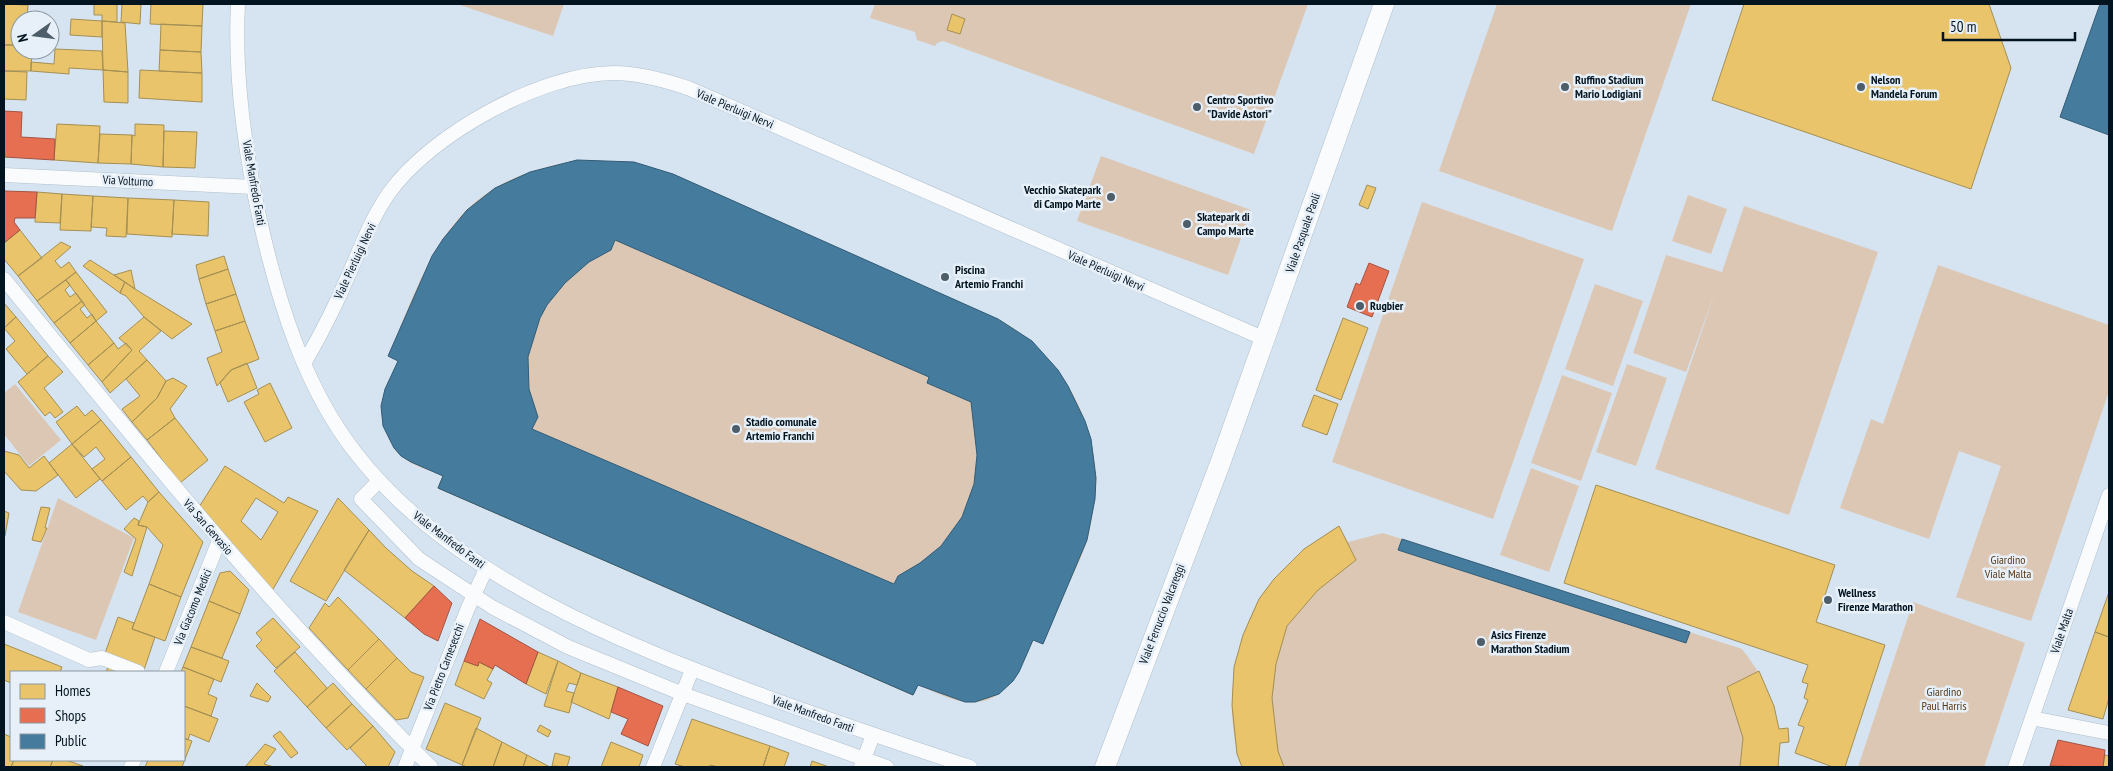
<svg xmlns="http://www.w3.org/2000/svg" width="2113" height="771" font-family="'PT Sans Narrow',sans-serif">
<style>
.green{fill:#dcc7b4}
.homes{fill:#e9c46a;stroke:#a48f54;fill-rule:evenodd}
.shops{fill:#e76f51;stroke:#a35443}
.public{fill:#457b9d;stroke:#315c78;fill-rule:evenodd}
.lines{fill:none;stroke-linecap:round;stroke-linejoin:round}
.street-casing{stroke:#b0bfcd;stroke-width:15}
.secondary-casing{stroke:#b0bfcd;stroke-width:21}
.street{stroke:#f9fbfd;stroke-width:14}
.secondary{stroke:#f9fbfd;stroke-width:20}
.poi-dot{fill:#4d5d6a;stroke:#e7f0f8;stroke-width:2}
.labels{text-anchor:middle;stroke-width:5;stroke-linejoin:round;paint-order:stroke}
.poi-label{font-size:12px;font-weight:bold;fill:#031421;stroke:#e7f0f8;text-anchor:start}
.street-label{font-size:12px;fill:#031421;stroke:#e7f0f8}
.park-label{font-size:12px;fill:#5a3816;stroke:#e7f0f8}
</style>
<rect width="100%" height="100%" fill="#d6e4f1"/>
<path class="green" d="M457,4H564L553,36Z
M875,4H1308L1254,154L943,41L937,43L935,46L917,40L915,32L870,18Z
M1497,4H1691L1612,231L1439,171Z
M1101,156L1251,210L1228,275L1077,221Z
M577,160L634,162L673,174L998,319C1056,350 1094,412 1096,478C1096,497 1092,519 1088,538C1084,551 1078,565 1072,577C1062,599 1053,621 1043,644L1033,640C1021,670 1005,707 965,702C949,700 933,691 918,685L913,695L438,488L443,476C429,470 412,466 401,456C395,451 391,444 388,437C374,410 386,387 398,361L388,356C414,297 435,223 495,188C520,173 549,166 577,160Z
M1688,195L1727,209L1711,254L1672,241Z
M1422,202L1584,259L1493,519L1332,462Z
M1744,206L1878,252L1789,515L1655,469L1715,292L1686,372L1633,353L1666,255L1722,272Z
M1938,265L2109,325V391L2031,621L1956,597L2001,466L1959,451L1929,539L1840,508L1871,419L1883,424Z
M1595,284L1643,301L1613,386L1565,369Z
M1627,364L1667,378L1636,466L1596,452Z
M1562,375L1612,393L1581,481L1531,463Z
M15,384L61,440L29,466L4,434V393Z
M1531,468L1579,486L1549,572L1500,555Z
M58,498L134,538L96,640L18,612Z
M1339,526L1348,542L1383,533L1742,649C1763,676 1772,695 1779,729L1788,728L1789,742L1780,743L1778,767H1242C1221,710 1234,625 1274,579C1293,557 1315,542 1339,526Z
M1913,602L2025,643L1984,767H1858Z"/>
<path class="homes" d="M4,4L28,5L27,20H20V45H4Z
M94,4H117V22L102,21V15H94Z
M122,4H141L140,24L121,22Z
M151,4H203L202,26L150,24Z
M1744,4H1989L2011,68L1971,189L1712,100Z
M952,14L965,19L960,34L947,30Z
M71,19L102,21V37L70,35Z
M102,21L125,23L128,72L103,70Z
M161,24L202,26L201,52L160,50Z
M4,45H20V50H32L31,71H4Z
M55,49L102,51L103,70L69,68V74L31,71V62L54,64Z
M160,50L201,52L202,73L159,71Z
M103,70L128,72V103L104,102Z
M140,70L202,73V102L139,98Z
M4,71L27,72L26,100L4,99Z
M57,124L100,126L98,163L54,160Z
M135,124L164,125L163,167L131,164L132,135L135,136Z
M164,131L197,132L195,168L163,167Z
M100,134L132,135L131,164L98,163Z
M1367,185L1376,188L1368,209L1359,205Z
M37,192L62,194L60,223L35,222Z
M62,194L93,196L91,231L60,230Z
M93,196L128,198L126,237L106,236L107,228L91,227Z
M128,198L174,200L172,237L127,234Z
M174,200L209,202L208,236L172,234Z
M20,230L42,258L18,276L4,259V243Z
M61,242L71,247L55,261L61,268L69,262L76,272L37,301L18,276Z
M224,256L228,269L199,279L196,265Z
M90,260L125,282L120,293L83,266Z
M228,269L236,294L206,304L199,279Z
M131,270L135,289L114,275Z
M76,272L107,312L96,321L66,280Z
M66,280L70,285L65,290L70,297L76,293L82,301L54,323L37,301Z
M125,282L135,289L192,324L172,339L144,317L126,296L120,293Z
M236,294L245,321L215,331L206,304Z
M82,301L85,305L80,309L87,318L92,314L96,321L70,343L54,323Z
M4,303L16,317L4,328Z
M16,317L48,356L27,374L6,349L15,341L4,328Z
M144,317L161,331L139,351L147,360L110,393L102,382L132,350L119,338Z
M1343,318L1368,328L1341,400L1316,390Z
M96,321L114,343L88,365L70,343Z
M245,321L259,359L231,370L217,386L207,358L222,352L215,331Z
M114,343L118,349L126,343L132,350L102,382L88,365Z
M48,356L63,372L44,388L63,412L55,418L50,412L45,416L18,382Z
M147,360L166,381L157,398L132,422L122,409L140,396L126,379Z
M247,363L257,388L228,402L220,383L231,370Z
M173,378L187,386L170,409L175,418L147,440L132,422L157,398L166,381Z
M270,383L292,428L265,442L244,402L259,394L257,390Z
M1314,395L1338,404L1327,435L1302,426Z
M77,406L85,416L92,410L101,420L72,444L56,422Z
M175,418L208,460L180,483L147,440Z
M101,420L131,457L102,481L92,469L105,459L96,447L84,457L72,444Z
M462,432L939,636L913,695L438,488Z
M72,444L100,479L76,498L49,463Z
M4,451L19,455L29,468L44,456L58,475L36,491L21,490L4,471Z
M131,457L159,492L148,502L143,496L126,510L102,481Z
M225,466L284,503L288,497L318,511L272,591L199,507ZM256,498L278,512L261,540L241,521Z
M1596,485L1835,565L1816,622L1885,645L1845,767H1833L1795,753L1804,727L1798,725L1808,700L1804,698L1808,684L1802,682L1808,665L1564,583Z
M159,492L203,542L181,597L149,584L163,545L147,527L138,525L148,502Z
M338,498L369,530L326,601L290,581Z
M41,507L50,508L45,528H47L41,542L32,540Z
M4,511L9,513L5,536H4Z
M134,518L139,521L138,525L147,527L132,576L124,572L136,539L124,529Z
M1339,526L1356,560L1318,590L1287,626L1276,664L1272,698L1278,751L1284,767H1242L1237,754L1232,705L1234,667L1243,635L1259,599L1274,579L1304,549Z
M369,530L386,548L412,571L434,586L405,618L344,570Z
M230,571L249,590L240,614L209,601L220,573Z
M149,584L181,597L165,641L132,629Z
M2109,592V637L2095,632Z
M338,597L379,639L348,670L309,628L325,603L329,607Z
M209,601L240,614L222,658L191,647Z
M118,617L134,623L132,629L155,637L144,670L104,656Z
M273,618L300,647L276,668L256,646L262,640L256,633Z
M2095,632L2109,637V698L2103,719L2068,710Z
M379,639L397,658L366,689L348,670Z
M4,644L62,667L60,672H11V683L4,680Z
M191,647L229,661L221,682L183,667Z
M295,652L327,688L307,707L274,671Z
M538,652L558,661L546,694L526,684Z
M397,658L411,672L424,677L408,718L396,720L366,689Z
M464,661L478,666L479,662L493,669L487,680L492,683L484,699L455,685Z
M558,661L581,673L577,685L569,683L566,691L574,693L569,713L544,706Z
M108,667L122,672H106Z
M183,667L214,679L208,694L217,698L211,716L184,706V672H181Z
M1759,671L1774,706L1779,729L1788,728L1789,742L1780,743L1778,767H1740L1743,738L1727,687Z
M581,673L618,687L609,719L571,702Z
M257,683L271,697L268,702L250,696Z
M333,683L352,704L326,728L307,707Z
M445,703L481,718L462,765L426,749Z
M352,704L373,726L347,750L326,728Z
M184,706L218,719L209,742L190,734L188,740L184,738Z
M692,719L770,746L763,767H718L710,765L709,767H685L675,764Z
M540,725L551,731L548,737L537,731Z
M373,726L395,752L388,767H365L366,765L350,748Z
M476,728L502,742L493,767H467L462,765Z
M280,731L298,753L291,758L273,736Z
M4,734L11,737V760H14L11,767H4Z
M184,738L192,741L182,767H145L148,760H184Z
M502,742L527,755L523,767H493Z
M611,742L643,755L639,767H601Z
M265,744L276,749L264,764L274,767H245Z
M770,746L789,753L784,767H763Z
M555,753L570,757L567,767L552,766Z
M527,755L550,767H523Z
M2105,755L2109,756V767H2103Z
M14,760H53L50,767H11Z
M53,760H66L83,766L50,767Z
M812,761L829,767H810Z"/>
<path class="shops" d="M4,111L22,112L21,137L55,139L54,160L4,157Z
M4,191L37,192L35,218H15L14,222L20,230L4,243Z
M1369,263L1389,271L1372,317L1347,307L1356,283L1360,285Z
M434,586L452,603L438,641L424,634L405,618Z
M480,619L538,652L526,684L495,665L493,669L479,662L478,666L464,661Z
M618,687L663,706L648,746L621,734L628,719L611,712Z
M2058,740L2105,750L2103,767L2050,766Z"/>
<path class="public" d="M2100,4H2109V135L2060,117Z
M577,160L634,162L673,174L998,319L1032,341L1058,370L1068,386L1085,421L1091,439L1096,478L1095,499L1087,540L1043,644L1033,640L1019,672L1013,681L999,694L975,702H965L918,685L913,695L438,488L443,476L411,462L401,456L394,448L383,426L381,406L385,389L398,361L388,356L432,256L443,239L467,210L495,188L530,172ZM615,240L929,377L927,383L971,402L977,455L974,484L962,517L941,546L920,563L898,576L894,584L532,429L538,417L529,389L528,357L540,318L547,305L565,283L589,262L611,250Z
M1402,539L1690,632L1686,643L1398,550Z"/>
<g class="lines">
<defs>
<path id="street" d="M238,4C234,78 245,153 261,225C279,304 305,388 355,452C449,575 623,644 764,696C832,721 901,744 970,767
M4,175L253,187
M4,279C141,447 276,615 431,767
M305,362C321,334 336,305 349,274C361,247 372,217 389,193C431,134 542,73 614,73C639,73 664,80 688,88L1265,339
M379,481L361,499L419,559L492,607L568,647L683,694L887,767
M4,622L89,660L102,658L138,672
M166,672L219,541
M2032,718L2109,733
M131,767L134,760
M405,767L468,608L486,569
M653,767L692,670
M861,767L873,735
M2015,767L2109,495"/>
<path id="secondary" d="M1105,767L1221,461L1384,4"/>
</defs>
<use href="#street" class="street-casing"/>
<use href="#secondary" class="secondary-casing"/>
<use href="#street" class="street"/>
<use href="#secondary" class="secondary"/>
</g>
<g class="poi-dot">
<circle cx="1565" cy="87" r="5"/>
<circle cx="1861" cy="87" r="5"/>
<circle cx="1197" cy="107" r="5"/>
<circle cx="1111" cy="197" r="5"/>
<circle cx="1187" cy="224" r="5"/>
<circle cx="945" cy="277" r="5"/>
<circle cx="1360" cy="306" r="5"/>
<circle cx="736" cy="429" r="5"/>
<circle cx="1828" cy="600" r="5"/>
<circle cx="1481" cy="642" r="5"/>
</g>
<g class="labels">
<g class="poi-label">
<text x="1575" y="84">Ruffino Stadium<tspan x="1575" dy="14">Mario Lodigiani</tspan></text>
<text x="1871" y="84">Nelson<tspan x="1871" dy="14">Mandela Forum</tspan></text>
<text x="1207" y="104">Centro Sportivo<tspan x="1207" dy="14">"Davide Astori"</tspan></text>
<text x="1101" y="194" text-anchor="end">Vecchio Skatepark<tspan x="1101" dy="14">di Campo Marte</tspan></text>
<text x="1197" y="221">Skatepark di<tspan x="1197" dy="14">Campo Marte</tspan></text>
<text x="955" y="274">Piscina<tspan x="955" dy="14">Artemio Franchi</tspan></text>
<text x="1370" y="310">Rugbier</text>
<text x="746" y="426">Stadio comunale<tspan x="746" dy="14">Artemio Franchi</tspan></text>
<text x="1838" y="597">Wellness<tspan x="1838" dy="14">Firenze Marathon</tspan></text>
<text x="1491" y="639">Asics Firenze<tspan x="1491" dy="14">Marathon Stadium</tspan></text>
</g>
<g class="street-label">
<text transform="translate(735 109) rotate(23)" y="4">Viale Pierluigi Nervi</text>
<text transform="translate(128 181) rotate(3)" y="4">Via Volturno</text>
<text transform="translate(254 183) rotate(80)" y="4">Viale Manfredo Fanti</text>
<text transform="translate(1303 233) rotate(-71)" y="4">Viale Pasquale Paoli</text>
<text transform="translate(355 261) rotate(-65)" y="4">Viale Pierluigi Nervi</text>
<text transform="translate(1106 271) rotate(24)" y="4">Viale Pierluigi Nervi</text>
<text transform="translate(208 527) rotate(49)" y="4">Via San Gervasio</text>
<text transform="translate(449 540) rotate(37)" y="4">Viale Manfredo Fanti</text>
<text transform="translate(193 607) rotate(-68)" y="4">Via Giacomo Medici</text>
<text transform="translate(1162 614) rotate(-69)" y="4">Viale Ferruccio Valcareggi</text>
<text transform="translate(2062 631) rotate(-71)" y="4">Viale Malta</text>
<text transform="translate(444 667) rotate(-69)" y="4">Via Pietro Carnesecchi</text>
<text transform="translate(813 714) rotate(20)" y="4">Viale Manfredo Fanti</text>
</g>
<g class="park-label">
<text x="2008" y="564">Giardino<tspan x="2008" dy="14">Viale Malta</tspan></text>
<text x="1944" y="696">Giardino<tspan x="1944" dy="14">Paul Harris</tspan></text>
</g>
</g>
<rect width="2113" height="771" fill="none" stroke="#031421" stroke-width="10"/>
<rect x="10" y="671" width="175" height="90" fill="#e7f0f8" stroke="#8c98a2"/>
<rect x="20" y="684" width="25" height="15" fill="#e9c46a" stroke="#8c98a2"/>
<text x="55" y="696" font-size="15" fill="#031421">Homes</text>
<rect x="20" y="708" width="25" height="15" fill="#e76f51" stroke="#8c98a2"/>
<text x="55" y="721" font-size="15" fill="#031421">Shops</text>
<rect x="20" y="734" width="25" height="15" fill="#457b9d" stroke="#8c98a2"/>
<text x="55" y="746" font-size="15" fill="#031421">Public</text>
<g transform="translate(35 35) rotate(256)"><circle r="24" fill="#e7f0f8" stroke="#8c98a2"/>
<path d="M0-4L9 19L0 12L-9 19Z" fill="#4d5d6a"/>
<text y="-8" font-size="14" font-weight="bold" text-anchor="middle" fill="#031421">N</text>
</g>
<path d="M1943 32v8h132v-8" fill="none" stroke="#031421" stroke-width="2.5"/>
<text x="1950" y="32" font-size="15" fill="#031421" stroke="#e7f0f8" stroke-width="4" paint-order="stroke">50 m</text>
</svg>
